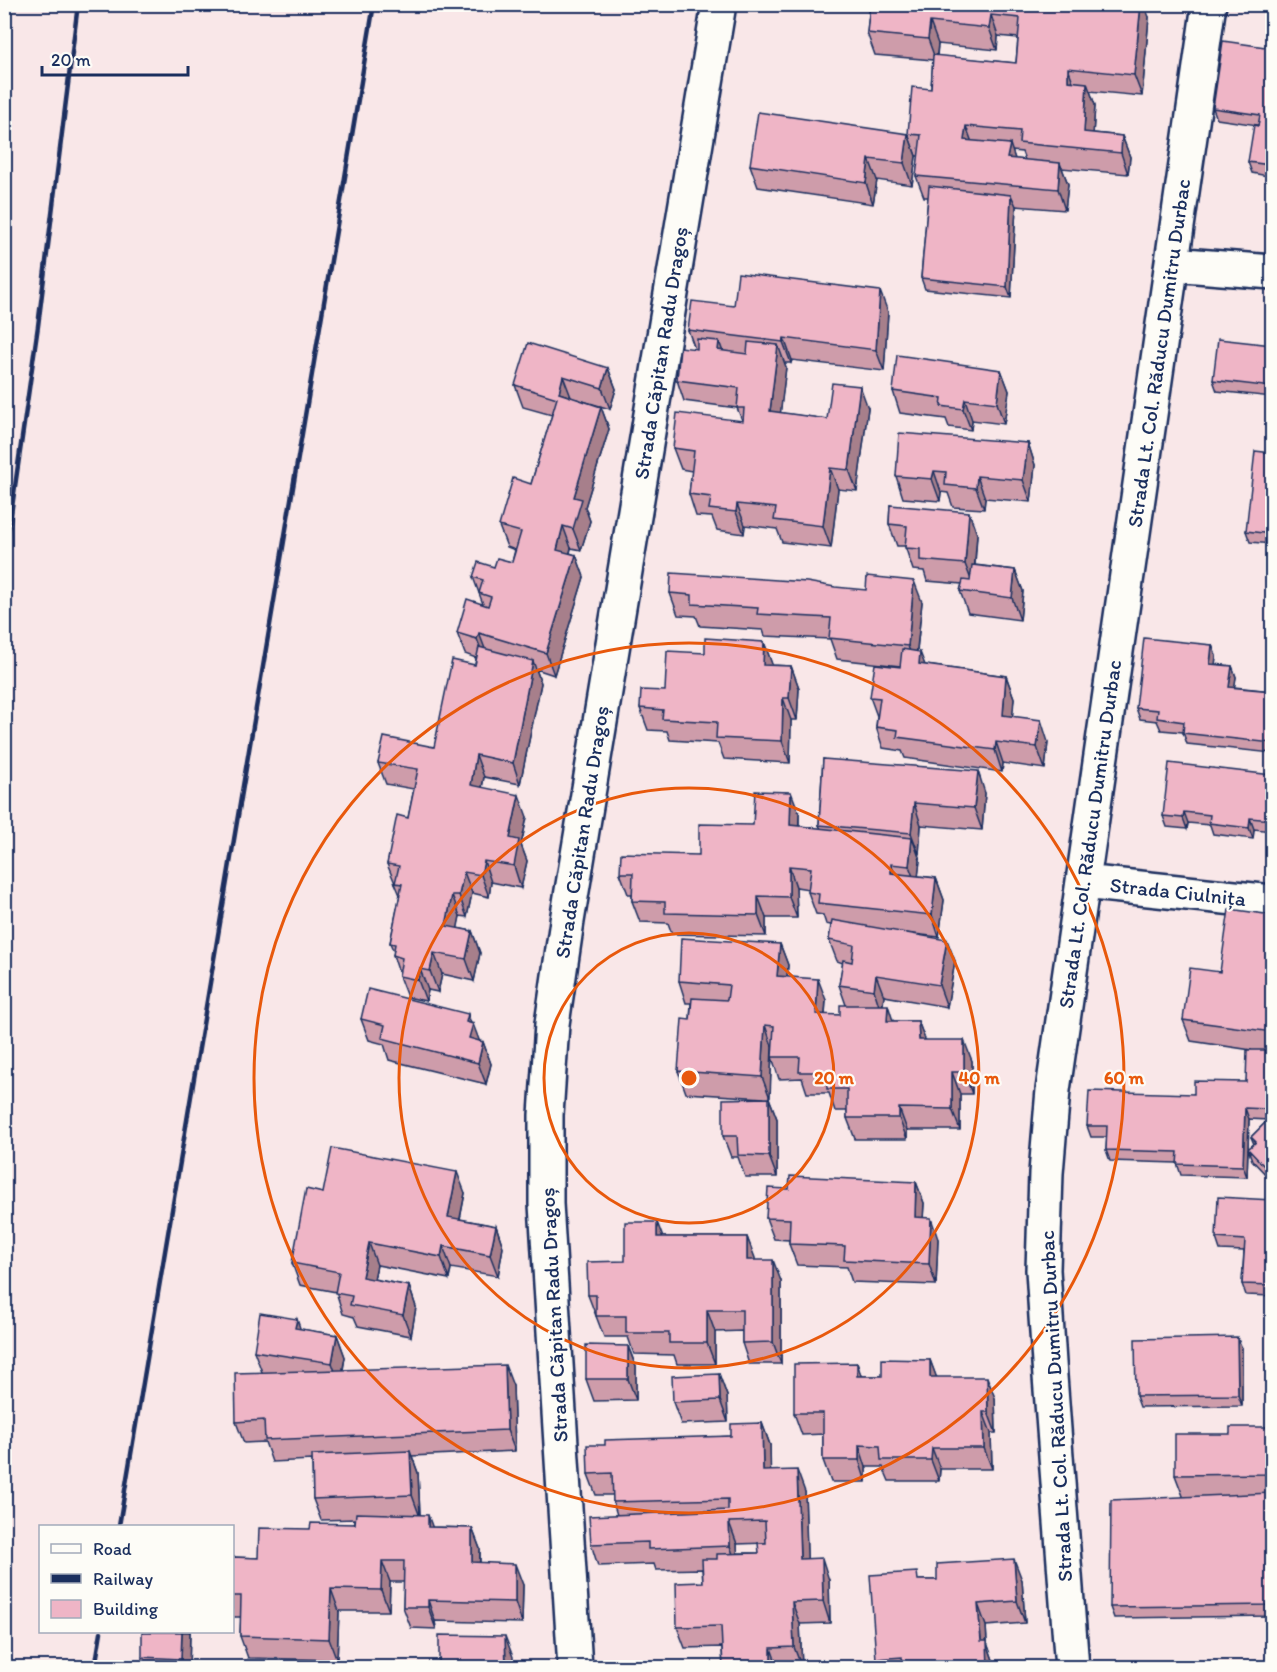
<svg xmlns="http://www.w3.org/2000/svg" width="1277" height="1672" font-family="Itim,sans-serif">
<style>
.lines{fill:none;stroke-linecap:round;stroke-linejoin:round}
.minor-casing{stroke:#1b2f5e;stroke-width:38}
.minor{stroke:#fdfcf7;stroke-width:33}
.rail{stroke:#1b2f5e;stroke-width:4.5}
.wall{fill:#ce9caa;stroke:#1b2f5e;stroke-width:1.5;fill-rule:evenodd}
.shaded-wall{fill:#a77f8b;stroke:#1b2f5e;stroke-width:1.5}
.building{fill:#efb5c6;stroke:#1b2f5e;stroke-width:1.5}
.ring{fill:none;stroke:#e8590c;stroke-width:3}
.labels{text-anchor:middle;stroke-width:4.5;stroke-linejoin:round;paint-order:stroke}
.street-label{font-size:21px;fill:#1b2f5e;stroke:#fdfcf7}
.centre{fill:#e8590c;stroke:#fdfcf7;stroke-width:3}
.ring-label{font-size:18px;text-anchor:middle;font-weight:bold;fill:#e8590c;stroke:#fdfcf7;stroke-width:4.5;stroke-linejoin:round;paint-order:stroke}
</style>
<rect width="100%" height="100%" fill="#f9e7e8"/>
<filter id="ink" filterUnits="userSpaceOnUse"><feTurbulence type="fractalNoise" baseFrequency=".0167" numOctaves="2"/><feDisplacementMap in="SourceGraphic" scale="12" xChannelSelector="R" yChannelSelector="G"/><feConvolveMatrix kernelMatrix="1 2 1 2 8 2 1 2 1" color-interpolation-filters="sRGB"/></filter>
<g filter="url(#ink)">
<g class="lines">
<defs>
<path id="minor" d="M1172,264L1272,272
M1083,882L1272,902
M575,1668L546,1204V1115L552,1024L567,921L719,4
M1072,1668L1049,1363L1043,1270L1046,1173L1053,1090L1209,4"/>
</defs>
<use href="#minor" class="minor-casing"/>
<use href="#minor" class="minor"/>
<path class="rail" d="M4,563L38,326L78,4
M119,1526L374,4
M95,1668L101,1632"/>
</g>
<path class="wall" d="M870,4L1149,17L1142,96L1090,91L1095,105L1093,133L1122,136L1130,157L1128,174L1062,168L1068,184L1065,210L1016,206L1011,298L925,289L921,278L928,197H924L916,176L919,156H916L908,134L931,89L933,60L875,55L867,33ZM998,36L1018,38L1016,63L937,56L938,44L997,50ZM1012,151L1022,152L1025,160L1015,159Z
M1272,48V193H1271L1267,182L1268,176L1252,173L1248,162L1258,125L1217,119L1213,108Z
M908,134L916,156L912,185L877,180L873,204L758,187L750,165Z
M734,306L888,312L884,371L792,360L791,363H784L786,367L780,413L827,419L868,408L857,491L838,489L831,548L782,542L777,529L745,525L744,534L717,530L712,517L696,516L689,494L692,471L681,469L673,448L742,420L737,408L684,401L677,380L695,349L688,330Z
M1272,345V397L1217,391L1213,380Z
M608,368L616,389L610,409L576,399L601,407L609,429L585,507L590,521L581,550L571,548L570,553L576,555L584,577L554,675L536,669L541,683L520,784L484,777L482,788L527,817L521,845L527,861L521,888L491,882L489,897L472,893L467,917L460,916L457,928L472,931L480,953L474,981L442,974L438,992L428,990L426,1001L407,997L399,976V973L393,955L394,952L390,943L400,895L387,864L408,818L414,789L386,784L378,763L434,747L475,665L476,658L465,654L457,633L483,604L473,577L494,567L512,562L515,550L507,547L499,526L531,484L552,415L523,407L515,385Z
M1001,370L1009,391L1004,424L972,420L971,430L949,427L946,419L900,413L893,391Z
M1028,443L1035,465L1031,502L985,498L984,509L953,507L948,493L941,492L940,501L903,498L896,476Z
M1272,453V544L1250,542L1246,531Z
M890,505L977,534L975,565L1015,570L1023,591L1020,620L968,613L960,591L962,584L927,581L924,571L913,570L905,546H897L889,524Z
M670,593L922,602L917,651L925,665L1006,676L1014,698L1012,716L1048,742L1045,769L1003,763L1002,772L905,758L902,751L883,748L876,727L877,716L870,697L900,667V666L837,659L830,639L765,636L763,630L700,626L696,616L678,615Z
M764,642L772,665L791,666L799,688L797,720H791L790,763L724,759L718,743L670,740L667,731L648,730L640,708L665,691L705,653Z
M1212,645L1216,656L1215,664L1232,666L1236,677L1234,687L1272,691V753L1187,744L1183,732L1161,730L1157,721L1140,719L1136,708Z
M823,759L985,793L982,830L921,825L919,854H918L920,860L918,876L936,878L944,900L939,937L906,933L955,961L947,1007L884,996L883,1005L893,1021H918L925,1040L972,1061V1094H960V1130H907V1139H855L847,1118V1111H835L829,1093H807L802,1078L779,1079L772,1057L769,1098L777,1119V1177H745L738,1157H731L723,1136L763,1098L686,1093L678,1071L690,1020L691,1003H686L679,981L780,944L788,965L787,977L826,1000L825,1015H840L846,1005L839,985L843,963L837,961L829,940L831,925L826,924L823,915L816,914L808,892L809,889L796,887L797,918H766V936L672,934L668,923L640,922L632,901V894H628L620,873L699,855L753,825L799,813V826L821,829L819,825Z
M1272,775V831L1254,829L1253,839L1213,834L1210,825L1188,823L1187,829L1167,827L1163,816Z
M1272,915V1094L1271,1117L1272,1116V1185L1268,1177L1252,1160L1248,1149L1254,1144L1251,1137L1268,1120L1249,1119L1247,1177L1181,1175L1177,1163L1110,1161L1106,1150L1107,1137H1091L1087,1126L1194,1094L1246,1082L1251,1050L1191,1041L1183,1020L1220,972Z
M361,1019L471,1023L479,1041L483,1042L491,1064L486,1084L389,1060L384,1044L369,1040Z
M916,1182L924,1203L923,1217L938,1239L936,1285L852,1282L847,1267L797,1265L789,1244V1240L774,1239L766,1218L789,1189Z
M323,1193H465L460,1219L496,1226L503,1247L498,1276L451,1268L449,1279L377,1265L374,1279L409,1286L416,1307L411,1336L358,1326L354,1317L343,1314L336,1292L300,1285L292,1263Z
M1272,1200V1296L1246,1295L1242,1284L1244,1251L1220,1250L1216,1238Z
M663,1237H747L755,1260L781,1281V1364H749L742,1343V1331L715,1332V1364H677L674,1355L634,1354L628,1337H604L588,1295L625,1261Z
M300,1329L337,1335L345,1357L343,1370L513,1386L515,1451L412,1456L418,1473L420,1515L432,1527L472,1528L480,1549V1563L523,1585L522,1623L435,1621L436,1629L411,1628L403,1607L404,1582H390L389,1611H339L337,1660L248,1658L240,1636L241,1617H232V1557L258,1558L310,1529L355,1524V1519L321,1520L313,1499L312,1460L272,1462L265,1442L244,1443L236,1422L262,1372L254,1351Z
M628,1346L636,1367V1400L594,1401L586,1379Z
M1242,1348V1406L1140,1407L1136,1396Z
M930,1360L936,1377L995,1398L996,1433H991L992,1469H940L939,1481H889L883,1467H866V1482H831L823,1460V1434L802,1435L794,1413L857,1363L861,1376H882Z
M719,1374L727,1396L728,1422L681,1424L673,1402Z
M762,1423L770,1445V1471L805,1492L807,1559L829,1580L830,1623L800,1624L802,1668H723L722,1647L685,1648L677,1627L703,1582L702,1569L656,1570L654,1564L598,1566L591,1544L617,1515L613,1502V1495H596L588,1474L605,1445L731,1436ZM766,1543L759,1553H737V1544Z
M1272,1427V1616L1114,1618L1110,1607L1183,1496L1175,1475Z
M920,1580H1022L1025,1623L986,1626L987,1643L994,1663L995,1668H879L876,1659Z
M190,1632L189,1668H145L142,1657Z"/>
<path class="shaded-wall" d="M1141,4H1144L1149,17L1142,96L1134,75Z
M991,15L998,36L997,50L989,28Z
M930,22L938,44L936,61L928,39Z
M1068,68L1076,90L1068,81Z
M1087,83L1095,105L1092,150L1084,132Z
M966,126L974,148L964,140Z
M908,134L916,156L912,185L904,163Z
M1122,136L1130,157L1128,174L1121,153Z
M1010,144L1017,165L1007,158Z
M869,159L877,180L873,204L866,183Z
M1060,163L1068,184L1065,210L1058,189Z
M1011,195L1016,206L1011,298L1007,287Z
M880,291L888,312L884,371L876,350Z
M784,338L792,360L791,363L783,342Z
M719,341L727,363L718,350Z
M778,345L786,367L778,433L770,411Z
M608,368L616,389L610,409L602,388Z
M1001,370L1009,391L1004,424L997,403Z
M563,376L571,397L559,393Z
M860,386L868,408L857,491L849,470Z
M965,399L972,420L971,430L963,409Z
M601,407L609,429L585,507L590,521L581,550L573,529L574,497Z
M1028,443L1035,465L1031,502L1023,480Z
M830,468L838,489L831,548L823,526Z
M934,471L941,492L940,501L932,479Z
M977,476L985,498L984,509L976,488Z
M737,504L745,525L744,534L736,512Z
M969,512L977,534L973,585L965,564Z
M563,526L571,548L565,571L557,550Z
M576,555L584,577L554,675L546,653Z
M1015,570L1023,591L1020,620L1012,598Z
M914,581L922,602L915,667L908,646Z
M479,633L487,654L485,660L477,639Z
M764,642L772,664L771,686L763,665Z
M1212,645L1216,656L1214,675L1210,664Z
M920,652L928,673L919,664Z
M533,661L541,683L520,784L513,763Z
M791,666L799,688L797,720L789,698Z
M1232,666L1236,677L1233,698L1229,687Z
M1006,676L1014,698L1011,737L1003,715Z
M783,698L791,720L790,763L782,741Z
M1041,720L1048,742L1045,769L1037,747Z
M996,742L1003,763L1002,772L995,750Z
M476,755L484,777L478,807L471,785Z
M978,771L985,793L982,830L974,808Z
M791,792L799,813L798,847L790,825Z
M519,795L527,817L521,845L527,861L521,888L514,866L510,838Z
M914,803L921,825L919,854L911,833Z
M1184,812L1188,823L1187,829L1183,818Z
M1250,818L1254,829L1253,839L1249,828Z
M912,838L920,860L917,887L909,866Z
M484,861L491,882L489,897L481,875Z
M891,864L899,885L891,873Z
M789,866L796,887L797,918L789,897Z
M464,872L472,893L467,917L459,895Z
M936,878L944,900L939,937L932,915Z
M452,895L460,916L454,947L446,926Z
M758,896L766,918V936L758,915Z
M472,931L480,953L474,981L466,959Z
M947,940L955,961L947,1007L939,985Z
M780,944L788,965L785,998L777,976Z
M434,953L442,974L438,992L430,971Z
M420,969L428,990L426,1001L418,980Z
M876,975L884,996L881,1012L874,990Z
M818,979L826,1000L823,1036L816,1014Z
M888,1005L895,1027L887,1021Z
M468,1014L472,1027L473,1024L481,1045L469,1038L466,1022Z
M918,1021L926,1042L919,1040Z
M765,1025L772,1046L770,1098L762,1077Z
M964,1040L972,1061V1094L964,1072Z
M483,1042L491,1064L486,1084L478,1063Z
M952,1072L960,1094V1130L952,1109Z
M1268,1083L1272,1094L1271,1120L1267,1109Z
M769,1098L777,1119V1177L769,1156Z
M899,1108L907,1130V1139L899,1118Z
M1245,1108L1249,1119L1247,1177L1243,1166Z
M457,1172L465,1193L456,1238L448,1217Z
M916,1182L924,1203L922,1238L915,1217Z
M931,1218L938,1239L936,1285L929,1264Z
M657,1222L665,1243L657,1237Z
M496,1226L503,1247L498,1276L490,1255Z
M747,1237L755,1258V1282L747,1260Z
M369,1243L377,1265L370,1298L362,1277Z
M443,1246L451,1268L449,1279L441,1257Z
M773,1260L781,1281V1364L773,1342Z
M409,1286L416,1307L411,1336L403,1315Z
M707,1310L715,1332V1364L707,1343Z
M297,1319L304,1340L295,1328Z
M337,1335L345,1357L340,1385L332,1363Z
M1237,1337L1242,1348V1406L1238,1395Z
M628,1346L636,1367V1400L628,1379Z
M930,1360L938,1381L930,1377Z
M857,1363L864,1385L857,1376Z
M505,1365L513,1386L515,1451L507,1430Z
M719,1374L727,1396L728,1422L720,1400Z
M987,1377L995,1398L996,1433L988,1412Z
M983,1412L991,1433L992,1469L984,1448Z
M762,1423L770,1445L771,1493L763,1471Z
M859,1445L866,1467V1482L859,1460Z
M932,1448L940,1469L939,1481L931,1460Z
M410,1451L418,1473L420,1517L412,1495Z
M797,1470L805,1492L808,1581L800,1559Z
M428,1515L436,1537L428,1527Z
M729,1522L737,1544L738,1568L730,1546Z
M472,1528L480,1549L479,1584L472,1562Z
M822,1558L829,1580L830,1623L823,1601Z
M1014,1559L1022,1580L1025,1623L1017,1601Z
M382,1561L390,1582L389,1611L381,1590Z
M515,1564L523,1585L522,1623L515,1602Z
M331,1589L339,1611L337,1660L329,1639Z
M428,1600L435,1621L436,1629L428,1607Z
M792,1602L800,1624L802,1668L794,1647Z
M978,1604L986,1626L987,1643L994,1663L995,1668H988L981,1641Z
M182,1632H190L189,1668H185L181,1659Z
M505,1636L513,1657V1668H506Z
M771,1648L778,1668H771Z"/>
<path class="building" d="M870,4H1141L1134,75L1068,68V81L1087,83L1084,132L1122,136L1121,153L1019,143L1020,131L966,126L964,140L1010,144L1007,158L1060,163L1058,189L916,176L921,135L908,134L912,87L931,89L933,55L1016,63L1020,18L991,15L989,28L930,22L928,39L867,33Z
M1223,41L1272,48V182H1267L1270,165L1248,162L1254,125L1258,126L1260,115L1213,108Z
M758,112L908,134L904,163L869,159L866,183L750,165Z
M929,186L1011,195L1007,287L921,278Z
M738,273L880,291L876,350L784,338L783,342L688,330L692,301L734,306Z
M697,339L719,341L718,350L747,354L748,342L778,345L770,411L827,419L832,383L860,386L849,470L830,468L823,526L774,520L776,508L737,504L736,512L709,509L711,497L689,494L694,451L673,448L677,413L743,421L744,408H737L739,388L677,380L680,347L697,349Z
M1218,339L1272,345V387L1213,380Z
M528,343L608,368L602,388L563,376L559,393L601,407L574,497L582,499L573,529L563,526L557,550L576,555L546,653L479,633L477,639L457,633L467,599L488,606L491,597L479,593L483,580L473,577L478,562L494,567L497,558L512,562L521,532L499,526L513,478L531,484L557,398L515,385Z
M897,355L1001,370L997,403L965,399L963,409L941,406L942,398L893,391Z
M899,433L1028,443L1023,480L977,476L976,488L945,485L946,472L934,471L932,479L896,476Z
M1255,451L1272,453V534L1246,531Z
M890,505L969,512L965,564L920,560V549L905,548L907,526L889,524Z
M972,565L1015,570L1012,598L960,591L963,580L970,581Z
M671,573L807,582L835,587L866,590L867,576L914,581L908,646L829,638L831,618L757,614L758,608L692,604V595L670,593Z
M705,638L764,642L763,665L791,666L789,698H783L782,741L716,738L717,722L662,719L663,710L640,708L641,690L665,691L667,651L705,653Z
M1144,638L1212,645L1210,664L1232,666L1229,687L1272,691V743L1183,733L1184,722L1157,718L1158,710L1136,708Z
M479,647L533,661L513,763L476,755L471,785L519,795L510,838L519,840L514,866L484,861L481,875L464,872L459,895H452L446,926L472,931L466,959L434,953L430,971L420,969L418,980L399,976L402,958L393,955L395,944L390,943L402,884L395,883L399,866L387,864L397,815L408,818L418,769L378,763L384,737L434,747L452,660L475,665Z
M902,649L920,652L919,664L1006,676L1003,715L1041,720L1037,747L996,742L995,750L897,737L898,730L876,727L880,698L870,697L875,664L900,667Z
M823,759L978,771L974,808L914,803L911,833L819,825Z
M1169,763L1272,775V820L1250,818L1249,828L1209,823L1210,815L1184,812L1183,818L1163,816Z
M755,791L791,792L790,825L912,838L909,866L891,864V873L936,878L932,915L818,903L819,894L808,892L811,868L789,866V897L758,896V915L665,913V902L632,901L633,873H620L621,853L699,855V824L753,825Z
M1229,909L1272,915V1032L1183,1020L1190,968L1220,972Z
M832,920L947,940L939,985L876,975L874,990L839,985L843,960L852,962L854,945L829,940Z
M681,938L780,944L777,976L818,979L816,1014L840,1015V1005H888L887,1021H918L919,1040H964V1072H952V1109L899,1108V1118H847V1089H827V1072H799L800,1057H772L774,1026L765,1025L762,1077L678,1071L682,1019L690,1020L692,998L727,1000L729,985L679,981Z
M368,989L468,1014L466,1022L473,1024L469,1038L483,1042L478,1063L382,1038L385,1025L361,1019Z
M1247,1050H1272V1083H1268L1267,1109L1245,1108L1243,1166L1177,1164L1178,1152L1106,1150L1107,1126H1087L1089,1091L1194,1094V1081L1246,1082Z
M769,1098V1156L738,1155L737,1136H723V1099Z
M1272,1116V1180L1264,1166L1248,1149L1256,1142L1251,1137Z
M332,1148L457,1172L448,1217L496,1226L490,1255L443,1246L441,1257L369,1243L362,1277L409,1286L403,1315L350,1305L352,1296L335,1293L339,1272L292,1263L306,1189L323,1193Z
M790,1176L916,1182L915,1217L931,1218L929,1264L844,1260L845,1246L789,1244L790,1219L766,1218L768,1188L789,1189Z
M1218,1197L1272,1200V1285L1242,1284L1245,1240L1216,1238Z
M625,1222H657V1237H747V1260H773V1342L742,1343V1310H707V1343H669V1333H626V1316H596V1295H588L587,1262L625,1261Z
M260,1313L297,1319L295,1328L337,1335L332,1363L254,1351Z
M1237,1337L1238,1395L1136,1396L1135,1339Z
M586,1345L628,1346V1379H586Z
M882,1359L930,1360V1377H987L988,1412H983L984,1448H932L931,1460H881L880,1446L859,1445V1460H823V1413H794V1364L857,1363V1376H882Z
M505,1365L507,1430L265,1440L264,1420L236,1422L235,1373Z
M719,1374L720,1400L673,1402L672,1376Z
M762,1423L763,1471L797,1470L800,1559L822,1558L823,1601L792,1602L794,1647L771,1648V1668H723L721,1626L677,1627L676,1583L703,1582L702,1559H717V1554L759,1553L758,1543H766L765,1521L729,1522L730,1546L648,1549V1542L591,1544L589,1516L728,1510V1499L613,1502L612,1473L588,1474L587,1445H605V1440L731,1436V1424Z
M1230,1427H1272V1474L1175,1475V1434H1230Z
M410,1451L412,1495L313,1499L312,1455Z
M1272,1493V1605L1110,1607L1111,1500Z
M356,1513L428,1515V1527L472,1528V1562L515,1564V1602L428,1600V1607H403L404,1561H382L381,1590L331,1589L329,1639L240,1636L241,1596H232V1557L258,1558L259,1528L310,1529L311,1523L355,1524Z
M1014,1559L1017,1601L978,1604L981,1641H987L988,1668H903L902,1657L876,1659L870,1575L917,1572L918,1580H937V1564Z
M142,1632H182L181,1659L142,1657Z
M439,1635L505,1636L506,1668H439Z"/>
</g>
<g class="ring">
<circle cx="689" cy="1078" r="145"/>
<circle cx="689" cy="1078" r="290"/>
<circle cx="689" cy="1078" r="435"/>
</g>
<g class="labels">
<g class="street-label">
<text transform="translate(661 353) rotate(-81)" y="7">Strada Căpitan Radu Dragoș</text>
<text transform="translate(1159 353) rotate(-82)" y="7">Strada Lt. Col. Răducu Dumitru Durbac</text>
<text transform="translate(582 832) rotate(-81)" y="7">Strada Căpitan Radu Dragoș</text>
<text transform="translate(1090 834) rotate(-82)" y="7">Strada Lt. Col. Răducu Dumitru Durbac</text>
<text transform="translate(1178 892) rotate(6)" y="7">Strada Ciulnița</text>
<text transform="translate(554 1315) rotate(-93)" y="7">Strada Căpitan Radu Dragoș</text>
<text transform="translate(1056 1406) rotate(-93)" y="7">Strada Lt. Col. Răducu Dumitru Durbac</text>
</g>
</g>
<circle cx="689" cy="1078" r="9" class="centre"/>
<g class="ring-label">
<text x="834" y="1084">20 m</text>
<text x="979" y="1084">40 m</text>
<text x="1124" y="1084">60 m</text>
</g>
<rect width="1277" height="1672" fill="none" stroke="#fdfcf7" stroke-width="24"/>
<rect x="12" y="12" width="1253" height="1648" fill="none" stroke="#1b2f5e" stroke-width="2" filter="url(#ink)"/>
<rect x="39" y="1525" width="195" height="108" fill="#fdfcf7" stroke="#a3aaba" stroke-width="1.5"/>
<rect x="51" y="1544" width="30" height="9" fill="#fdfcf7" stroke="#a3aaba" stroke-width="1.5"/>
<text x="93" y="1555" font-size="18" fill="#1b2f5e">Road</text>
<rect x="51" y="1574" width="30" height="9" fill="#1b2f5e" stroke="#a3aaba" stroke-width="1.5"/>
<text x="93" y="1585" font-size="18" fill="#1b2f5e">Railway</text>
<rect x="51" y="1600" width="30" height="18" fill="#efb5c6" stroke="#a3aaba" stroke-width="1.5"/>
<text x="93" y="1615" font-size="18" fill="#1b2f5e">Building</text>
<path d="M42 66v9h146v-9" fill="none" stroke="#1b2f5e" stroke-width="3"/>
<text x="51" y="66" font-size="18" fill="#1b2f5e" stroke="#fdfcf7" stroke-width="4.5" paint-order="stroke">20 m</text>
</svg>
